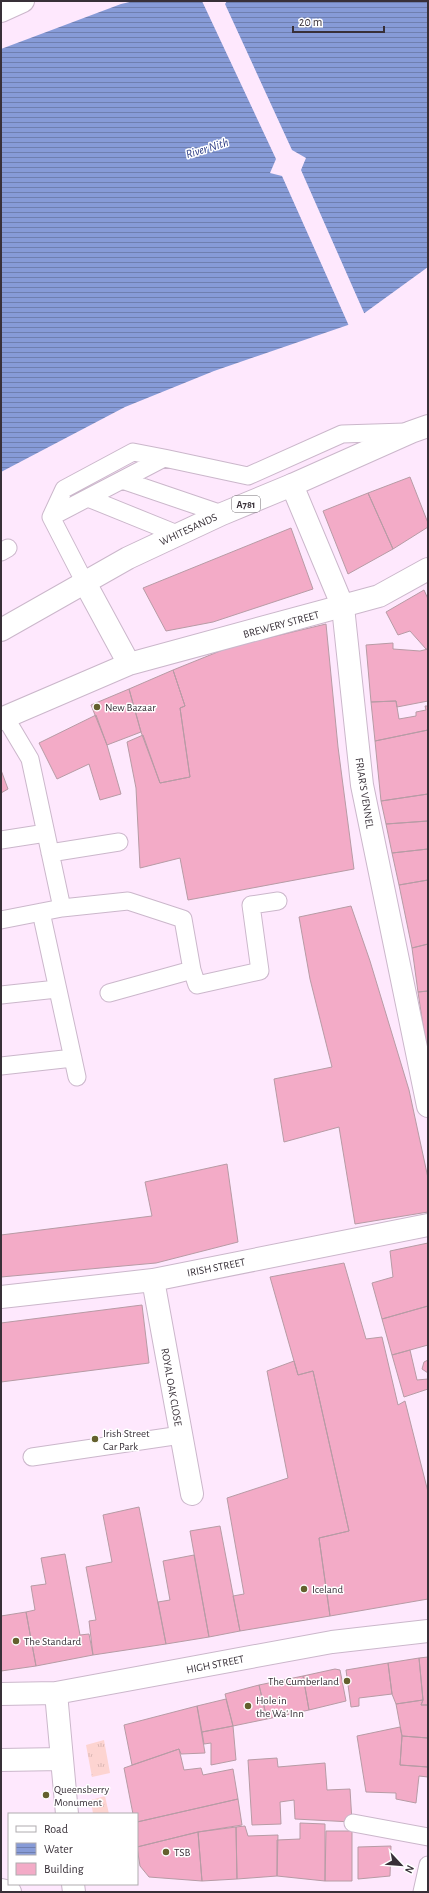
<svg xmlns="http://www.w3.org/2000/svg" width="429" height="1893" font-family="'Alegreya Sans',sans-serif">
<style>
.grass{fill:url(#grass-tufts)}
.water{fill:url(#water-rules)}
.pier{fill:#fee8fd}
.building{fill:#f3abc7;stroke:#b79ba5}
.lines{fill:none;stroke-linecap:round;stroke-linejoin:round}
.service-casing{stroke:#cbb7cb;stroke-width:19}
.pedestrian-casing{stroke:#cbb7cb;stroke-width:24}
.minor-casing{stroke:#cbb7cb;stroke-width:24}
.primary-casing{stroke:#cbb7cb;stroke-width:24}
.service{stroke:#fff;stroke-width:17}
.pedestrian{stroke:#fff;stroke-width:22}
.minor{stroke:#fff;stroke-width:22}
.primary{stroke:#fff;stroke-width:22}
.poi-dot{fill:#63602d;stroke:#fff;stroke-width:1.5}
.labels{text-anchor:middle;stroke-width:3;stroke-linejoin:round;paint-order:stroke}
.shield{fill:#fff;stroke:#746e74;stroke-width:1}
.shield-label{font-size:10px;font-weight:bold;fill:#383038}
.street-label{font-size:11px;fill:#383038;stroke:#fff}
.poi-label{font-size:11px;fill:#383038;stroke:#fff;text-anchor:start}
.water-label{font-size:12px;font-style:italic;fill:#2c3c84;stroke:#fff}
</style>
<defs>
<pattern id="grass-tufts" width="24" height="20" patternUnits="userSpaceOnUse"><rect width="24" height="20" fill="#fdd4d1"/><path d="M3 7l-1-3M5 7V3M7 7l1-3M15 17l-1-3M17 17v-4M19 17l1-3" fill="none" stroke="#dab6b4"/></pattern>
<pattern id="water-rules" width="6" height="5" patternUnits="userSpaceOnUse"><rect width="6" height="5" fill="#879bd7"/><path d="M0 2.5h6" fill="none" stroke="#6f7faf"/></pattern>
</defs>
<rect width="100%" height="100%" fill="#fee8fd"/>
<path class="grass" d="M104,1740L110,1773L92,1777L86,1745Z
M105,1796L109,1814H93L91,1800Z"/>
<path class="water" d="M134,1H428V267L348,325L214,371L125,407L1,472V49L121,4Z"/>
<path class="pier" d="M202,1H227L225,4L292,150L306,158L301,170L365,315L349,326L282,176L270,173L276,159Z"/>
<path class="building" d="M410,477L428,523V527L393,549L368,493Z
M368,493L393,549L348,574L323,511Z
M291,528L313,589L213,622L166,631L143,588Z
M424,590L428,599V649H426L410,631L398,635L386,612Z
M326,624L338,747L354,869L188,900L180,858L140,868L136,788L127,742L143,735L160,783L190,777L180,708L185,706L173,670L230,647Z
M393,643V649L420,651L428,649V701L397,707L396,701L371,702L366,645Z
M173,670L185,706L180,708L190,777L160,783L141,732L129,689Z
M129,689L141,732L107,745L91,705Z
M396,701L399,719L416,716V712L426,710L425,706H428V730L375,741L371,702Z
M96,715L107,745L121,794L100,800L89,764L57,779L39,743Z
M428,730V794L381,801L375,741Z
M1,770L8,789L1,793Z
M428,794V821L386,824L381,801Z
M428,821V849L392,853L386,824Z
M428,849V880L399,885L392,853Z
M428,880V944L412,948L399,885Z
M351,906L370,961L409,1090L428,1178V1212L355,1224L339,1127L284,1142L274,1079L332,1067L310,979L299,917Z
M428,944V991L418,992L412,948Z
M428,991V1059L418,992Z
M227,1164L238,1242L156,1263L1,1277V1235L152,1216L145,1182Z
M428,1243V1306L382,1319L372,1283L393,1277L390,1251Z
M344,1263L366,1339L382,1337L398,1405L405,1401L428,1492V1599L330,1616L319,1538L349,1531L313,1371L298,1375L270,1277Z
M142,1305L149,1363L1,1382V1323Z
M428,1306V1345L392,1355L382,1319Z
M410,1350L417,1380L428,1379V1389L404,1397L392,1355Z
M428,1360V1373L422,1369L424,1362Z
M294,1361L298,1375L313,1371L349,1531L319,1538L330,1616L240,1631L233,1596L244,1594L227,1498L288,1478L267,1371Z
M139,1507L166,1644L93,1655L89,1621L96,1620L86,1567L112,1562L103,1515Z
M220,1526L240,1631L209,1637L190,1531Z
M65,1554L80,1635L89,1634L93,1655L36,1666L26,1612L35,1610L31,1586L46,1584L41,1558Z
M194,1555L209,1637L166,1644L158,1602L170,1600L163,1561Z
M26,1612L36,1666L1,1671V1616Z
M428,1657V1705H421L423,1700L419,1658Z
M419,1658L423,1700L396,1704L392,1694L388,1663Z
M388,1663L392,1694L359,1698V1706L351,1707L346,1670Z
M335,1669L340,1670L346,1701L309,1710L303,1676Z
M303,1676L309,1710L267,1719L259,1685Z
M259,1685L267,1719L233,1726L225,1694Z
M226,1699L233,1726L202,1732L197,1706Z
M423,1700L421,1705H428V1738L402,1736L396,1704Z
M197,1706L205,1753L181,1754L179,1749L132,1765L124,1725Z
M233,1726L236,1760L211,1765V1743L204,1744L202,1732Z
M400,1727L402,1736L400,1765L428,1767V1777L419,1776L416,1803L396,1799V1793L366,1792L357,1736Z
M402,1736L428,1738V1767L400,1765Z
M179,1749L184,1770L201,1768L203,1775L233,1769L238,1799L137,1822V1814H133L124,1768Z
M277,1758L278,1767L325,1763L327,1790L350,1789L352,1822L295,1819L294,1800L280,1802L281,1824L252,1825L248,1760Z
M238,1799L242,1825L198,1832L137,1847V1822Z
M300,1823L325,1824V1881L277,1876V1840L300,1839Z
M245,1826L248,1836L278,1835L277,1876L237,1879L236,1827Z
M236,1827L237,1879L202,1881L198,1832Z
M326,1831H352V1881H325Z
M198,1832L202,1881L149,1877L140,1866L137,1847Z
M391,1846L390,1876L358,1879V1847Z"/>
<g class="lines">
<defs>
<path id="service" d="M122,480L222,514
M88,498L177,534
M51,517L64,489L133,452L164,458
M1,552L8,548
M84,581L51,517L164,458L248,476L342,434L405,432
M5,717L30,759L62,908
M1,840L46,833
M50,853L119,842
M41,912L77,1077
M1,920L62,908L128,901L183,919L192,970L197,985L260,971L251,905L278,901
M109,993L192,970
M1,995L57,989
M1,1066L73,1058
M32,1457L181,1435
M353,1823L428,1837
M422,1892L428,1865"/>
<path id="pedestrian" d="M343,607L362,785L428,1106
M56,1693L67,1814
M1,1694L56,1693L332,1642L428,1631
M1,1760L62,1759
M73,1884L74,1892"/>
<path id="minor" d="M1,11L23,1
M292,485L343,607
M129,664L379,596L428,569
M1,719L129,664L84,581
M153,1280L192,1494
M1,1297L153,1280L428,1225
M1,1890L10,1892"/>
<path id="primary" d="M1,630L128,558L222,514L292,485L411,432L428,426"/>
</defs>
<use href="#service" class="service-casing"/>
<use href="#pedestrian" class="pedestrian-casing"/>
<use href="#minor" class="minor-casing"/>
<use href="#primary" class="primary-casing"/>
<use href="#service" class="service"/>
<use href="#pedestrian" class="pedestrian"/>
<use href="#minor" class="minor"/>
<use href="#primary" class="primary"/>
</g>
<g class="poi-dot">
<circle cx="97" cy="707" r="4"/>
<circle cx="95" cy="1439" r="4"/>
<circle cx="304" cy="1589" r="4"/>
<circle cx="16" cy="1641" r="4"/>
<circle cx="347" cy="1681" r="4"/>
<circle cx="248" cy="1706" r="4"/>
<circle cx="46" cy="1795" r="4"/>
<circle cx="166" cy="1852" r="4"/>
</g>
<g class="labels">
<rect class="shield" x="232" y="496" width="28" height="16" rx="3"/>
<g class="shield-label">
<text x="246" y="508">A781</text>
</g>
<g class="street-label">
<text transform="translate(188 529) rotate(-25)" y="4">WHITESANDS</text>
<text transform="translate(281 624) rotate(-15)" y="4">BREWERY STREET</text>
<text transform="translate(365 793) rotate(81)" y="4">FRIAR'S VENNEL</text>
<text transform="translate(216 1267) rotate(-11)" y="4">IRISH STREET</text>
<text transform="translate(172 1387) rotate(80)" y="4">ROYAL OAK CLOSE</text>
<text transform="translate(215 1664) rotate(-11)" y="4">HIGH STREET</text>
</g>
<g class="poi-label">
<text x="105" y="711">New Bazaar</text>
<text x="103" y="1437">Irish Street<tspan x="103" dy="13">Car Park</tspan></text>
<text x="312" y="1593">Iceland</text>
<text x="24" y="1645">The Standard</text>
<text x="339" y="1685" text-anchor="end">The Cumberland</text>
<text x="256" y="1704">Hole in<tspan x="256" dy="13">the Wa' Inn</tspan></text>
<text x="54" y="1793">Queensberry<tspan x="54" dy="13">Monument</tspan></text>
<text x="174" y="1856">TSB</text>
</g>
<g class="water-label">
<text transform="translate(207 148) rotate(-17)" y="4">River Nith</text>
</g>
</g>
<rect width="429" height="1893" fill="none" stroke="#383038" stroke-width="4"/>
<rect x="8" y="1813" width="130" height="72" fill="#ffffff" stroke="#afacaf"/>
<rect x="16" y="1826" width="20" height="6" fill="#ffffff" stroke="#afacaf"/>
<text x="44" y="1833" font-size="12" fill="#383038">Road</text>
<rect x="16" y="1843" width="20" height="12" fill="url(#water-rules)" stroke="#afacaf"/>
<text x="44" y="1853" font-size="12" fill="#383038">Water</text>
<rect x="16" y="1863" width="20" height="12" fill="#f3abc7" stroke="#afacaf"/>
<text x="44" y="1873" font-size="12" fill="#383038">Building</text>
<g transform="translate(401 1865) rotate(116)" stroke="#ffffff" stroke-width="3" paint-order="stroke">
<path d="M0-3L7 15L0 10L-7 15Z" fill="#383038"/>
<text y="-6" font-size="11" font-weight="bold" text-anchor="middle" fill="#383038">N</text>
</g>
<path d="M293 26v6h91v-6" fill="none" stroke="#383038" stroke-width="2"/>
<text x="299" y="26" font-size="12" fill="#383038" stroke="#ffffff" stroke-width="3" paint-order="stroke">20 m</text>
</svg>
